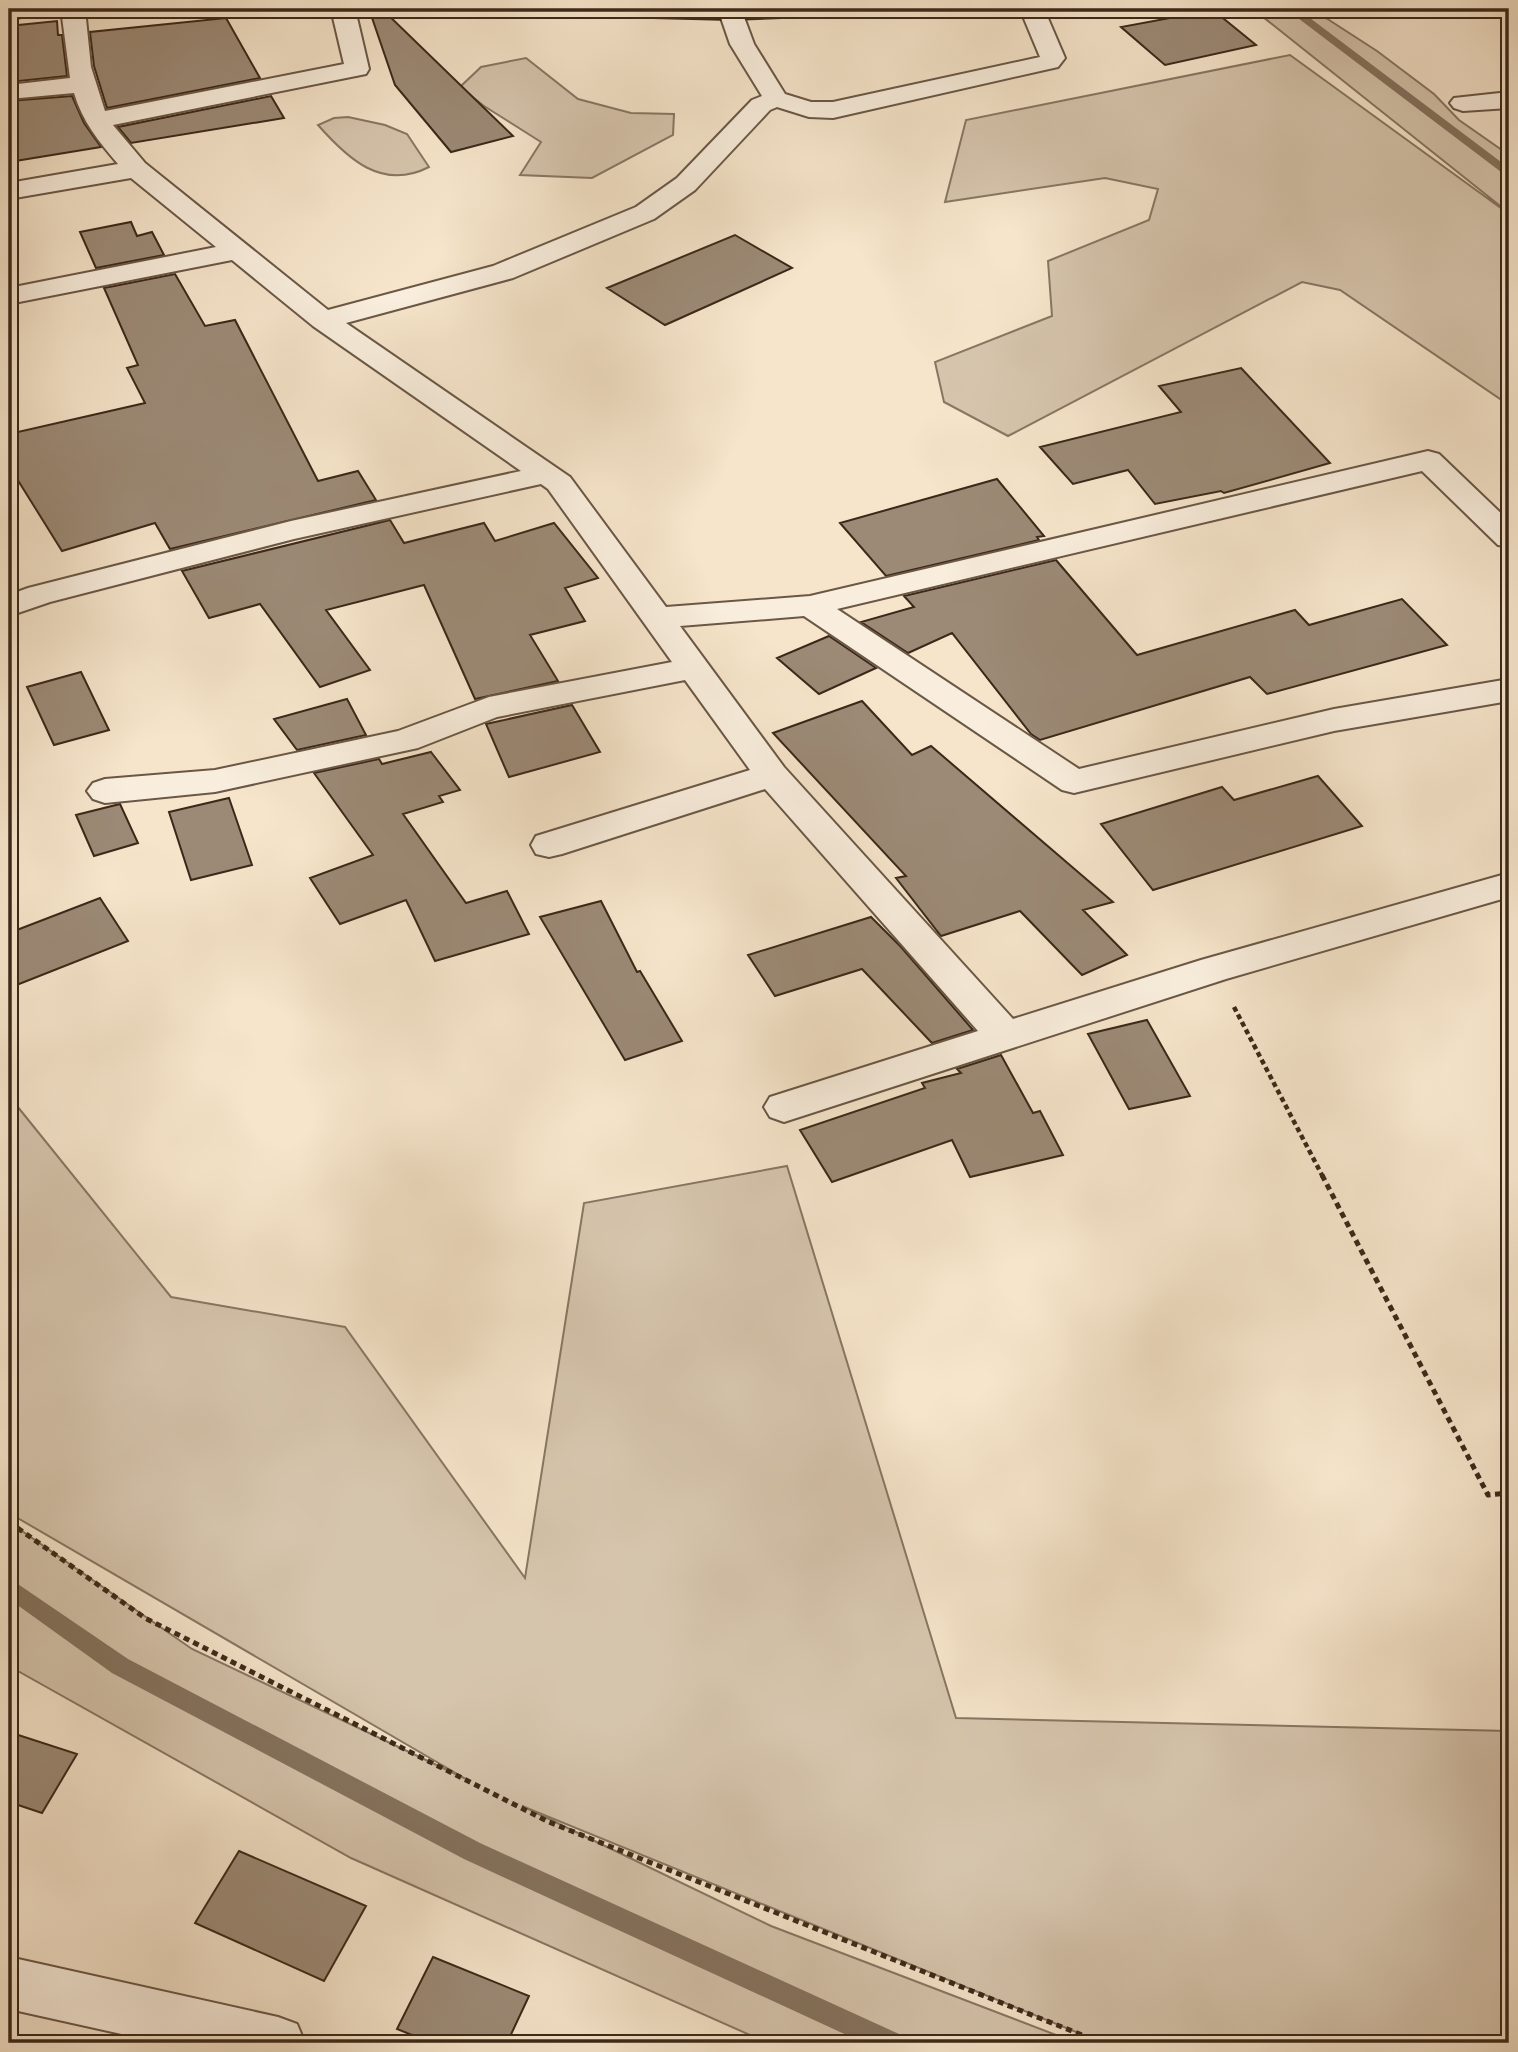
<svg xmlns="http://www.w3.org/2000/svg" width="1518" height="2052" font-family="'Libre Caslon Text',serif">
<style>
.green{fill:#d6c5ad;stroke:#887663;stroke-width:2}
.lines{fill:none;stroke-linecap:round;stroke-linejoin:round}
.stream{fill:#85735f;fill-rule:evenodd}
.building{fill:#9c8a76;stroke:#3b2819;stroke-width:2}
.minor-casing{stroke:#6a5746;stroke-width:4}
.secondary-casing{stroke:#3b2819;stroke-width:4}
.path-far1{stroke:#3b2819;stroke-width:4.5;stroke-dasharray:5 3.5;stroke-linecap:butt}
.path{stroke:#3b2819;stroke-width:5;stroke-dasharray:6 4.5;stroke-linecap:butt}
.minor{fill:#f9eedd;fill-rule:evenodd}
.secondary{fill:#f9eedd;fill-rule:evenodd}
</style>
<rect width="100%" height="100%" fill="#f6e5cb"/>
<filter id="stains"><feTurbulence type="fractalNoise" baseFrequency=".00286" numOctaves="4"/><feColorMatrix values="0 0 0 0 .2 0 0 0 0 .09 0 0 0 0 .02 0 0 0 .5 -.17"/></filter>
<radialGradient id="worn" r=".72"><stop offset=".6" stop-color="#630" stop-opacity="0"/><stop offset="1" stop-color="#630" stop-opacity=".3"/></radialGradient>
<path class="green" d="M1253,9H1312L1377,51L1434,94L1459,120L1509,155V213Z
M1290,55L1509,214V405L1340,290L1302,282L1008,436L944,402L935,362L1052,316L1048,261L1149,220L1158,189L1105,178L945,202L966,120Z
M526,58L578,99L631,113L674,114L673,135L592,178L520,175L541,142L484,106L460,87L481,67Z
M348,117L385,125L407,134L429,167C382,191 348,159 318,125L334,118Z
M9,1096L171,1297L345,1327L525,1578L584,1203L787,1166L956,1718L1509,1731V2043H1103L522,1806L771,1926L1077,2043H768L351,1858L9,1666V1522L192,1649L466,1779L9,1513Z"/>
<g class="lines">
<path class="stream" d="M1286,9H1298L1509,168V178Z
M9,1578L128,1659L480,1843L899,2034L902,2043H864L464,1859L112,1673L9,1599Z"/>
</g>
<path class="building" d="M369,9H382L513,136L451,152L395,85Z
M1213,10L1256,45L1165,65L1121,27Z
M226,18L260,78L107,108L94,66L90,32Z
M57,21L58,35H62L67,76L9,82V26Z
M72,96L84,123L101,147L9,162V101Z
M271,96L284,118L131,143L118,127Z
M131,222L137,236L152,232L164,255L96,268L80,232Z
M735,235L792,268L665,325L607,288Z
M175,274L205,326L235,320L318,481L358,471L376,500L170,549L155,523L62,551L9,466V434L145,403L127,368L138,365L104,288Z
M1241,368L1330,463L1224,493L1221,491L1155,504L1128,470L1073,484L1040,447L1181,412L1159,386Z
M997,479L1044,536L1037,537L1039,540L886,576L840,523Z
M390,520L404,543L484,523L495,541L554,523L598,578L565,588L585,621L530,635L558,681L475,699L424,585L326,610L370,670L320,687L260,604L209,618L182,571Z
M1056,560L1137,655L1295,610L1309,625L1402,599L1447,645L1267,694L1250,677L1040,740L1031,734L952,633L908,653L861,622L914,607L904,596Z
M829,636L876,668L819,694L777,658Z
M81,672L109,730L54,745L27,687Z
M347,699L366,735L297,750L274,719Z
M862,701L912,755L931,746L1113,902L1083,910L1127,955L1082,975L1020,911L941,936L896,878L906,876L773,733Z
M572,705L600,752L509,777L486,724Z
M431,752L460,790L439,796L443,802L403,814L466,903L507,891L529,934L435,961L406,900L340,924L310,878L373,855L314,773L379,759L382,764Z
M1318,776L1362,826L1153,890L1101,824L1222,787L1234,800Z
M229,798L252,865L191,880L169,812Z
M120,804L138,843L94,856L76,815Z
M100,898L128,941L9,988V933Z
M601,901L637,972L640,971L682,1041L625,1060L540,917Z
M871,917L901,947L973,1030L932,1043L862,969L775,996L748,955Z
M1147,1020L1190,1096L1129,1109L1088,1034Z
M1001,1055L1033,1113L1040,1111L1063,1155L970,1177L952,1140L832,1182L800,1130L925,1088L922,1083L961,1073L957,1069Z
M9,1732L77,1754L42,1813L9,1802Z
M239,1851L366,1906L324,1981L195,1923Z
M433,1957L529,1996L507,2043H432L397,2029Z"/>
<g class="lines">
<defs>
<path id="minor" d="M9,9H45L41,14L9,19Z
M61,9H85L91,67L105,111L344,64L331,9H355L369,69L366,74L113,125L145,163L328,310L493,266L636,207L677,178L752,100L762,96L730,44L719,12L721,9H741L754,44L785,94L811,102H833L1040,57L1020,9H1044L1065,58L1058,67L833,118L809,117L777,107L770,110L695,190L654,219L513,278L346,323L570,477L666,607L810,596L1428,451L1439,454L1509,521V547L1498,545L1422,471L837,609L1079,769L1334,709L1509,679V701L1334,731L1074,793L1062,790L804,616L680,626L784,767L1013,1019L1201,960L1509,873V897L1226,979L784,1122L770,1117L764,1107L770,1097L978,1031L765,789L562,854L549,857L536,854L531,845L536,836L750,770L685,680L497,717L418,748L215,792L105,803L93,799L87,791L93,783L105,779L215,770L398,731L489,697L672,662L548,489L541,484L294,539L50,602L9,616V595L28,588L291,521L521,471L313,326L232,260L9,304V288L216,247L131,178L9,199V183L118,164C99,142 82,121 74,93L9,99V85L70,78Z
M1509,92V108L1463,111L1454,108L1450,103L1454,98Z
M9,1957L278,2017L297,2024L305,2043H162L9,2009Z"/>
<path id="secondary" d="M602,9H820L816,14L808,16L731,19L614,16L606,14Z"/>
</defs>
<use href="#minor" class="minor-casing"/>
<use href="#secondary" class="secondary-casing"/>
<path class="path-far1" d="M1234,1007L1323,1177"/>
<path class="path" d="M1322,1175L1488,1495L1509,1493
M9,1522L145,1618L549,1822L1102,2043"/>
<use href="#minor" class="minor"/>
<use href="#secondary" class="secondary"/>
</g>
<rect width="1518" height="2052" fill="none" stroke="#f6e5cb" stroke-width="35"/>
<rect x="10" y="10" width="1497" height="2031" fill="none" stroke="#3b2819" stroke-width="3.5"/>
<rect x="18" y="18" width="1483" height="2017" fill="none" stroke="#3b2819" stroke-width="2"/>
<rect width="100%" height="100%" filter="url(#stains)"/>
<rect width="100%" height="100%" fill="url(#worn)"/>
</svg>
